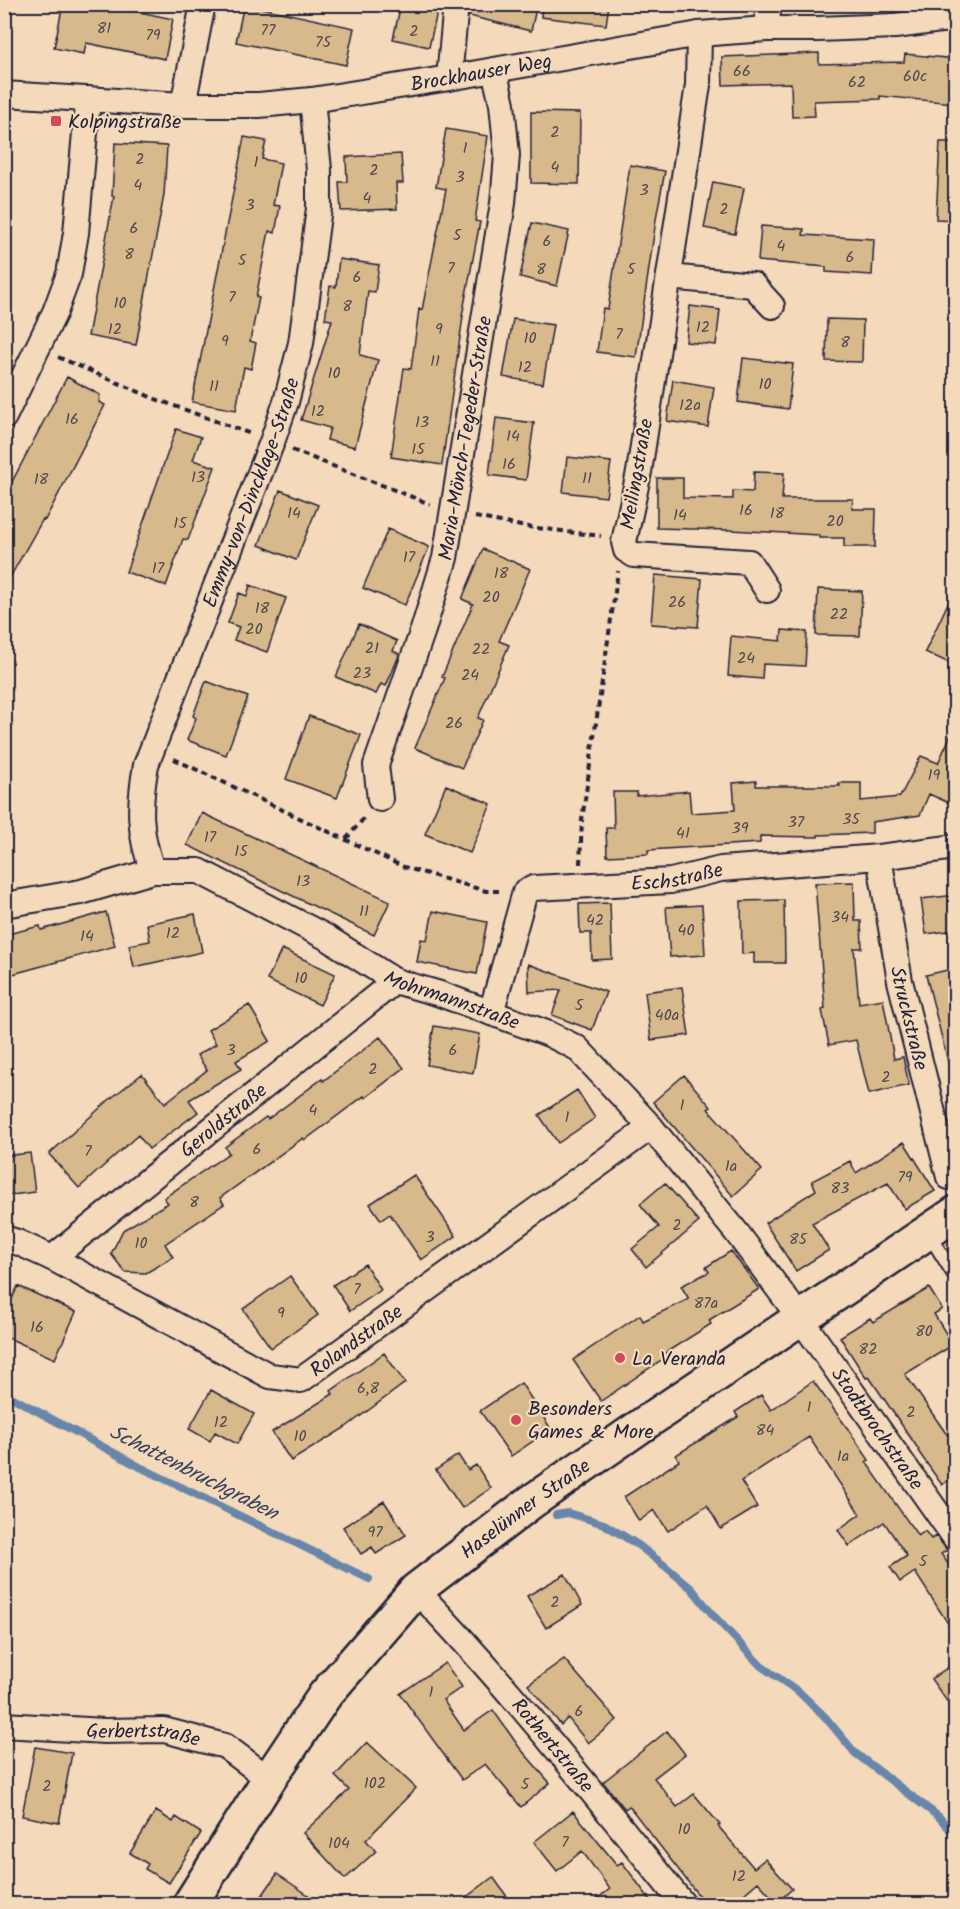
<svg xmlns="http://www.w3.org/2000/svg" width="960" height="1909" font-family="Kalam,sans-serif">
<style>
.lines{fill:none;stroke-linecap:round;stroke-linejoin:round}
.stream{stroke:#6886aa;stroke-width:8}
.building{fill:#d8b98b;stroke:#22223b;stroke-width:1.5}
.lane-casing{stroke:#22223b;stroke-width:16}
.street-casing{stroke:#22223b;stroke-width:28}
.secondary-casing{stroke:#22223b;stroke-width:38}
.path{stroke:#22223b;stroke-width:4;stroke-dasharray:6 4.5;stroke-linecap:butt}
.lane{stroke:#f4d9ba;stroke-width:12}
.street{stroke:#f4d9ba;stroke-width:24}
.secondary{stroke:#f4d9ba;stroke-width:33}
.poi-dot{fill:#d1495b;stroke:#f4d9ba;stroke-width:2}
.labels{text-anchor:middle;stroke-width:4.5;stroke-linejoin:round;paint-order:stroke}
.number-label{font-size:16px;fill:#50484f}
.street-label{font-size:20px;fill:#22223b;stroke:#f4d9ba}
.poi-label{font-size:20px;fill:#22223b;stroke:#f4d9ba;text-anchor:start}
.water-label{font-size:21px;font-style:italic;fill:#394360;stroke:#f4d9ba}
</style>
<rect width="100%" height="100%" fill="#f4d9ba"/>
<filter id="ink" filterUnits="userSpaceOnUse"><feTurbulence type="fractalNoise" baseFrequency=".0167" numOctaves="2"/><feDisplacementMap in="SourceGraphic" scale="12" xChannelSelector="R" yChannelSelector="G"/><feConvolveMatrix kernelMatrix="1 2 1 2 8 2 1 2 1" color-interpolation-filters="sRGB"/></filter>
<g filter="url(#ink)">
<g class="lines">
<path class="stream" d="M4,1393L140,1467L369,1579
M556,1515L568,1513L604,1524L638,1545L665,1566L692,1589L713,1615L761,1666L799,1692L826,1718L855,1753L939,1817L956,1836"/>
</g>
<path class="building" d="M63,4H102L173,19L165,59L86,43L84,54L54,48Z
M244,4L354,28L346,65L236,42Z
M401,4H439L429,47L393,39Z
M470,4H537L531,31L469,16Z
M542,4H609L606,25L541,17Z
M819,53V64L904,62L905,54L956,59V89L953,103L880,96V99L814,101L815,116L792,117L791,83L723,85L722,57Z
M531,112L580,113L579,184L531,183Z
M446,129L488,136L475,221L480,222L462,316H463L442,465L391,457L404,368L411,369L419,309L422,310L446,189L436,187Z
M244,137L266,141L262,159L281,163L273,205L280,206L275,233L269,231L256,297L259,298L250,341L256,343L251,369L244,367L236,410L192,402Z
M940,142H956V220L936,219Z
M115,143L167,146L164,195L136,345L88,336L114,196H112Z
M401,154L403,183H396L397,209L341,211L339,182H347L346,157Z
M630,165L665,171L657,213L636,357L597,352L603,308L608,309Z
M713,182L744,188L735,234L704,228Z
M532,223L569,231L557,286L520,277Z
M761,226L804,229L803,235L874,239L872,275L826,272V267L758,261Z
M339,259L379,265L375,292L368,291L360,355L378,360L355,447L327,440L330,428L301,420L332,320L325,319L330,286L336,287Z
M690,306L720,310L716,345L686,342Z
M513,319L553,325L543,384L503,377Z
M827,319L863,320L862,362L826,361Z
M743,358L793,364L788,409L738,402Z
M67,377L100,395L99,402L105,405L45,520L43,519L4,588V497Z
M673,380L714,387L708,427L667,421Z
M496,418L534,423L526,480L489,475Z
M176,429L201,437L193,460L215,467L188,540L183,539L166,586L126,572Z
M567,457L611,462L606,497L563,492Z
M754,472L784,473L782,499H853L852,509H876L875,547H844V538H819V535L731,530L657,528V478H683V498L733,499V491L753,492Z
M280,490L318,505L296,560L259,545Z
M388,529L429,547L405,605L363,588Z
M483,549L530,569L499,641L509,645L478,718L483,720L462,768L415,748L445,678L442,677L473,604L462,599Z
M655,575L702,579L698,627L651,624Z
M250,585L286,598L267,652L234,640L239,627L228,623L239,593L247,596Z
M956,586V666L925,652Z
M818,589L862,591L860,636L816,635Z
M359,624L397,641L393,651L399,654L398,658L386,686L381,684L376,694L336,677Z
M782,630L807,632L805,666L763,664L762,679L728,676L731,636L781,641Z
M206,681L248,697L226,755L187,740L196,718L193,716Z
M309,716L361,735L337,798L286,779Z
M956,724V806L929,794L920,815L872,822V833L818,835V837L760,836V843L648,850V854L607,856L606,828H614L613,792H637V796L689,791L691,813L735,810L733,783L756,781V786H840L839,783H861V801L900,797L921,756L938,763Z
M446,785L491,804L470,853L425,834Z
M202,813L390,901L374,935L187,845Z
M854,882L855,921H861L862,948H854L859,1003L883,999L894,1059L903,1057L909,1085L869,1094L856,1040L829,1045L822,1010L825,1009L815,883Z
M956,895V930L926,934L921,899Z
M784,900L785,963H754V953L742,954L741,901Z
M610,903L612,959L592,960L591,933H580L579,904Z
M702,905L705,955L670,957L666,907Z
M433,911L487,922L477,974L417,962L421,939L427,940Z
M106,912L115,946L9,975L4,960V935L40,926L41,930Z
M195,914L202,952L134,967L129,945L150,941L147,924Z
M282,949L335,974L320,1005L267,980Z
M528,964L606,992L592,1030L552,1015L561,990L529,992Z
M956,968V1065L949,1066L926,975Z
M682,987L689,1035L651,1040L645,992Z
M249,1005L270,1041L236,1061L241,1069L189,1100L198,1112L149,1149L138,1135L79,1188L49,1154L110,1099L142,1074L165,1103L207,1070L197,1055L216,1044L208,1030Z
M434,1026L480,1034L473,1073L427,1065Z
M380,1037L404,1068L365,1098L364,1096L305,1140L303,1138L220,1198L224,1204L165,1244L173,1257L146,1273L125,1272L111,1254L123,1230L168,1203L164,1198L229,1153L225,1147L266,1117L268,1119L322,1079L323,1081Z
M684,1075L711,1107L708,1109L762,1170L733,1196L653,1102Z
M577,1090L595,1118L558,1143L539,1115Z
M904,1142L935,1191L905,1209L888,1183L812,1223L829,1250L796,1271L765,1223L816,1190L812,1181L850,1161L856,1173Z
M30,1153L35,1192L4,1196V1156Z
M414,1175L456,1236L421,1260L390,1214L381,1220L370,1204Z
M665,1183L699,1222L646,1267L632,1249L659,1227L640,1204Z
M731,1251L759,1289L709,1320L711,1324L665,1353L667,1356L601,1401L573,1360L640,1315L643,1321L689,1299L681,1286L709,1272L706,1267Z
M365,1264L381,1290L350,1311L333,1285Z
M290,1276L318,1315L271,1348L243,1309Z
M18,1286L76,1312L55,1359L4,1336V1316Z
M929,1288L942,1309L934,1314L953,1345L905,1374L945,1432L956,1444V1474L942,1485L918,1451L919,1450L869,1377L866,1378L840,1337L870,1318L873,1322Z
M384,1353L405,1383L346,1427L291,1461L272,1432L333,1394L331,1391Z
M813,1381L848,1429L869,1460L866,1462L918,1536L925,1531L931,1539L936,1536L947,1550L941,1554L956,1575V1636L915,1572L900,1582L890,1567L907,1556L884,1522L849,1546L838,1530L860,1514L809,1437L741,1481L757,1507L721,1529L707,1505L668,1531L654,1510L639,1521L624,1497L679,1461L676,1455L738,1417L735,1412L761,1395L771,1410Z
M521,1383L551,1429L511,1456L480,1411Z
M211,1390L254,1414L237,1444L215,1432L210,1441L189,1429Z
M458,1455L468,1470L476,1465L491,1488L462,1508L436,1470Z
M384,1501L406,1535L376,1554L372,1547L361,1554L343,1527Z
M565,1574L582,1605L546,1628L527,1596Z
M564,1659L617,1720L588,1743L568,1718L561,1725L528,1685Z
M956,1662V1714L931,1679Z
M445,1663L462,1687L443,1700L464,1730L493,1710L519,1747L550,1783L521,1807L485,1764L462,1780L400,1694Z
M667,1731L685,1754L654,1778L677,1807L694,1794L720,1825L718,1826L754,1868L765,1859L792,1889L777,1903L758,1882L731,1905H706L629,1806L625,1809L603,1782Z
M367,1742L416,1788L366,1840L376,1851L345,1879L303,1833L349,1790L335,1776Z
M35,1747L72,1753L59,1823L22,1816Z
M156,1811L173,1822L176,1817L201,1833L169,1883L145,1869L148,1864L130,1853Z
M573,1811L617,1865L622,1862L654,1905H589L610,1889L582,1851L557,1871L534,1842Z
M277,1874L323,1905H272L262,1896Z
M493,1877L513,1905H456Z"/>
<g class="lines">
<defs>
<path id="lane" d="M928,1233L956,1278"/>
<g id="street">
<path d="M766,29L769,4"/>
<path d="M699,34L698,85L639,472L624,542L626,550L634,555L749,562L767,590"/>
<path d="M449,78L456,4"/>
<path id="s1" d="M4,94L183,105H259L312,100L449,78L699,34L766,29H818L895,26L956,18"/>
<path d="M183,105L203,4"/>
<path d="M669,277L753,285L772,306"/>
<path d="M4,417L55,312L69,274L76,233L88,99"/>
<path id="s2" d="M380,799L376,765L423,630L445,558L503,203L507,155L502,104L494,70"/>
<path id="s3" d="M879,857L900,981L949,1177"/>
<path id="s4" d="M153,871C138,833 139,804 146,765L272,442L286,402L301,343L319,208V170L312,100"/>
<path id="s5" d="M4,905L81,892L153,871H199L326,937L395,981L440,994L549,1034L577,1048L651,1127L737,1233L800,1318L956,1539"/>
<path id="s6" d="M491,1013L525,892L534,888L671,881L721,869L879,857L956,847"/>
<path id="s7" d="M4,1238L17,1242L52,1258L270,1376L301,1380L651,1127"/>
<path id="s8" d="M52,1258L395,981"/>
<path id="s9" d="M416,1590C511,1689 597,1798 683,1904"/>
<path id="s10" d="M4,1725L104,1731L164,1730L225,1746L269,1779"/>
</g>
<g id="secondary">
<path id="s11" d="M190,1904L269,1779L325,1695L416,1590L531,1502L648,1421L956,1213"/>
</g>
</defs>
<use href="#lane" class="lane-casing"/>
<use href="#street" class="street-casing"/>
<use href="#secondary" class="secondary-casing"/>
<path class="path" d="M58,357L153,398L251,434
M292,450L430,504
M475,517L521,526L601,536
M174,759L404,867L486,891H502
M346,839L365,817
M580,864L582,820L618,571"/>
<use href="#lane" class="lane"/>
<use href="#street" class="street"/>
<use href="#secondary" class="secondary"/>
</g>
</g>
<g class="poi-dot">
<rect x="50" y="115" width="12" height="12" rx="3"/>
<circle cx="620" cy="1358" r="6"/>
<circle cx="516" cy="1420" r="6"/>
</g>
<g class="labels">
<g class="number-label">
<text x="104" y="33">81</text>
<text x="268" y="35">77</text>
<text x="414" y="36">2</text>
<text x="153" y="40">79</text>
<text x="323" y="47">75</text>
<text x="742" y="76">66</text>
<text x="915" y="81">60c</text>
<text x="857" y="87">62</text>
<text x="555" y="137">2</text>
<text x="465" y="153">1</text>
<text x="140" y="164">2</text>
<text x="256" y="167">1</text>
<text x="555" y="172">4</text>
<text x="374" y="175">2</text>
<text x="460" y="182">3</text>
<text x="138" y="190">4</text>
<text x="644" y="195">3</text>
<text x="367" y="203">4</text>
<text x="250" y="210">3</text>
<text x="724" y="214">2</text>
<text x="134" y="233">6</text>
<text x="457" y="240">5</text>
<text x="547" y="246">6</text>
<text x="781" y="251">4</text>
<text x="129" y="259">8</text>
<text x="850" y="262">6</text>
<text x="242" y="265">5</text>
<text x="451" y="273">7</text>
<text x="541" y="274">8</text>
<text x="631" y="274">5</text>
<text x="357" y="282">6</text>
<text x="232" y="302">7</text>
<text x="120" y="308">10</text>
<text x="347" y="311">8</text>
<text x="703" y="332">12</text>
<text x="115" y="334">12</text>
<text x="439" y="334">9</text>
<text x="619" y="339">7</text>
<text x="530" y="343">10</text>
<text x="225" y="346">9</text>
<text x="845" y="347">8</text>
<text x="435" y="366">11</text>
<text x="525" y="372">12</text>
<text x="334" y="378">10</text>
<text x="765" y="389">10</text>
<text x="214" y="391">11</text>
<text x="690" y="410">12a</text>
<text x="318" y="416">12</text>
<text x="72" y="424">16</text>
<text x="422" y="427">13</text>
<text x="513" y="441">14</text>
<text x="418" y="454">15</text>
<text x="509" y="469">16</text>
<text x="198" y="482">13</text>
<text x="587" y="483">11</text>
<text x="41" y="484">18</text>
<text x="746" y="515">16</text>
<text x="294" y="518">14</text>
<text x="777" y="518">18</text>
<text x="680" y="520">14</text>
<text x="835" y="526">20</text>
<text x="180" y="528">15</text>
<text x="409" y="562">17</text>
<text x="158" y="573">17</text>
<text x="501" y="578">18</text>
<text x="491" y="602">20</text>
<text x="677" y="607">26</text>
<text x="262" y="613">18</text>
<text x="839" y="619">22</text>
<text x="254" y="634">20</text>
<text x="372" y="653">21</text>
<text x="481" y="654">22</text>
<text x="746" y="663">24</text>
<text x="362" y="678">23</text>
<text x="470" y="680">24</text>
<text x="454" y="728">26</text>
<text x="934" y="780">19</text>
<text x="851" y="824">35</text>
<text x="796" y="827">37</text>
<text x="740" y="833">39</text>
<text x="683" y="838">41</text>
<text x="210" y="842">17</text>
<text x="241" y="856">15</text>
<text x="303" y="886">13</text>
<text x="364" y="916">11</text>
<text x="840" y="922">34</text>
<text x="595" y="925">42</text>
<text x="686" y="935">40</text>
<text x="173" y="938">12</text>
<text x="87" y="941">14</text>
<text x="301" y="983">10</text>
<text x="579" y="1010">5</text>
<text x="667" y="1020">40a</text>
<text x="231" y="1055">3</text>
<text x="453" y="1055">6</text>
<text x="373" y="1074">2</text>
<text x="886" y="1082">2</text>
<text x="682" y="1110">1</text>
<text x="313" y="1115">4</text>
<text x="567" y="1122">1</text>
<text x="257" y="1154">6</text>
<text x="88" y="1156">7</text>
<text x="731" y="1171">1a</text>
<text x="905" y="1182">79</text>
<text x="840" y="1193">83</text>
<text x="194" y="1207">8</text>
<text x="677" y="1230">2</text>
<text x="430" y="1242">3</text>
<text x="798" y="1244">85</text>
<text x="141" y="1248">10</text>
<text x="357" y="1294">7</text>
<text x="706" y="1308">87a</text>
<text x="281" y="1318">9</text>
<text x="37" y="1332">16</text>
<text x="924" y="1336">80</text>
<text x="868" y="1354">82</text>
<text x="368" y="1393">6,8</text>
<text x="809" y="1412">1</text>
<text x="911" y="1417">2</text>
<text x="221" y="1427">12</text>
<text x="765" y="1435">84</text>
<text x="300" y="1441">10</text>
<text x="843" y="1461">1a</text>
<text x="375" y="1537">97</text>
<text x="923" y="1566">5</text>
<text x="555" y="1607">2</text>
<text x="431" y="1697">1</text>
<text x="579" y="1716">6</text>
<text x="375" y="1788">102</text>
<text x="525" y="1789">5</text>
<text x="47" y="1791">2</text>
<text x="684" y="1834">10</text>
<text x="565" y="1847">7</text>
<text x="339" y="1848">104</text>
<text x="739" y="1881">12</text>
</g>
<g class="street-label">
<text dy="7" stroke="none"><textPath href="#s1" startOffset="480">Brockhauser Weg</textPath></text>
<text dy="7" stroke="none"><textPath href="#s2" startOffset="374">Maria-Mönch-Tegeder-Straße</textPath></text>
<text transform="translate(636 474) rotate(-80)" y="7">Meilingstraße</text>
<text dy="7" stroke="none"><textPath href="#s4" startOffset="400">Emmy-von-Dincklage-Straße</textPath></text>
<text dy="7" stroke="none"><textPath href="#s6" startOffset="279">Eschstraße</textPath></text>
<text dy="7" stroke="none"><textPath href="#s5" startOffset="484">Mohrmannstraße</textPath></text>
<text dy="7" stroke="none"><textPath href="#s3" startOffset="164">Struckstraße</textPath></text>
<text dy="7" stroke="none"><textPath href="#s8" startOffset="220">Geroldstraße</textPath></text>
<text dy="7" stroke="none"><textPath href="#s7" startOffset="399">Rolandstraße</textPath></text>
<text dy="7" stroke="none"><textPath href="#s5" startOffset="1104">Stodtbrochstraße</textPath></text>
<text dy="7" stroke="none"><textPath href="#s11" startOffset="524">Haselünner Straße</textPath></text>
<text dy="7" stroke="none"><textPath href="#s10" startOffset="140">Gerbertstraße</textPath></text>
<text dy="7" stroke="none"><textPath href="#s9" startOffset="207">Rothertstraße</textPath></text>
</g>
<g class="poi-label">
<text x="68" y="128">Kolpingstraße</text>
<text x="632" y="1365">La Veranda</text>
<text x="528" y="1415">Besonders<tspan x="528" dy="23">Games &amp; More</tspan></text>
</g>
<g class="water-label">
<text transform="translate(194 1472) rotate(27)" y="7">Schattenbruchgraben</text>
</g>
</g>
<rect width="960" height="1909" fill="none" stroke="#f4d9ba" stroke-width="24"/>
<rect x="12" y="12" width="936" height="1885" fill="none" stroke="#22223b" stroke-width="2" filter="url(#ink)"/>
</svg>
